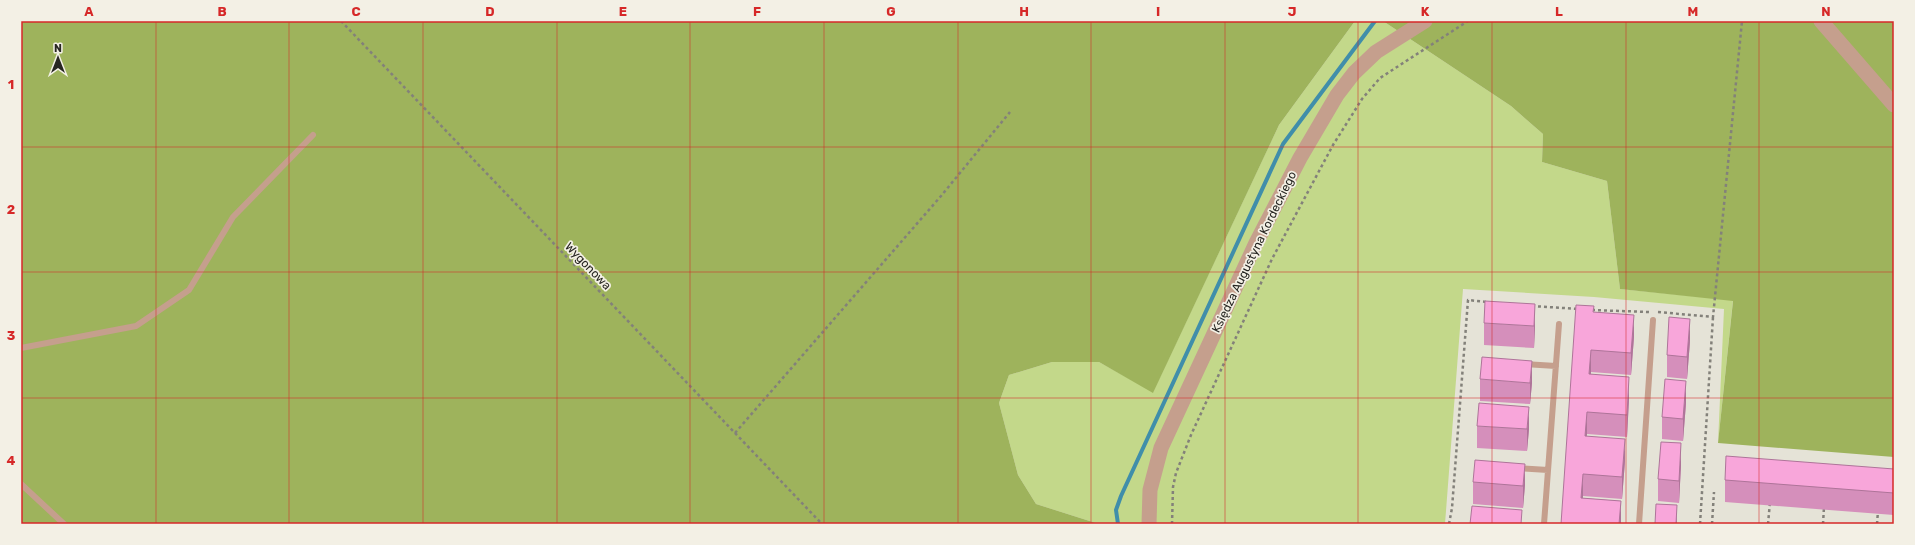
<svg xmlns="http://www.w3.org/2000/svg" width="1915" height="545" font-family="Rubik,sans-serif">
<style>
.green{fill:#c3d88a}
.forest{fill:#9eb35c}
.lines{fill:none;stroke-linecap:round;stroke-linejoin:round}
.stream{stroke:#408eaa;stroke-width:4}
.path{stroke:#83817a;stroke-width:2.5;stroke-dasharray:3 3;stroke-linecap:butt}
.service{stroke:#c59f8d;stroke-width:6}
.tertiary{stroke:#c59f8d;stroke-width:15}
.wall{fill:#d58fbb}
.shaded-wall{fill:#ae7499}
.building{fill:#f8a6da;stroke:#ae7499}
.grid{fill:none;stroke:#d62828;stroke-width:1;stroke-opacity:0.55}
.labels{text-anchor:middle;stroke-width:3.5;stroke-linejoin:round;paint-order:stroke}
.street-label{font-size:12px;fill:#272622;stroke:#f3f0e5}
.neatline{fill:none;stroke:#d62828;stroke-width:1.5}
.grid-label{font-size:13px;text-anchor:middle;font-weight:bold;fill:#d62828}
</style>
<rect width="100%" height="100%" fill="#e5e3d7"/>
<path class="green" d="M1355,21H1383L1511,106L1543,134L1542,162L1607,181L1620,289L1733,300L1718,443L1724,309L1594,297L1463,289L1445,524H1099L1036,504L1018,475L999,403L1009,375L1052,362H1099L1153,392L1279,125Z"/>
<path class="forest" d="M21,21H1355L1279,125L1153,393L1099,362H1052L1009,375L999,403L1018,475L1036,504L1099,524H21Z
M1383,21H1894V457L1718,443L1733,301L1620,289L1607,181L1542,162L1543,134L1511,106Z"/>
<g class="lines">
<path class="stream" d="M1118,524L1116,510L1121,496L1283,144L1375,21"/>
<path class="path" d="M341,21L822,524
M1532,306L1579,309
M1592,310L1649,312
M1658,312L1713,317L1742,21
M735,433L941,196L1010,112
M1172,524L1173,487L1176,473L1191,435L1272,259L1333,145L1362,99L1380,78L1468,21
M1449,524L1452,508L1468,300L1487,302
M1700,524L1713,317
M1712,524L1714,492
M1768,524L1770,502
M1823,524L1824,507
M1877,524L1878,511"/>
<path class="service" d="M21,348L136,326L189,290L233,217L313,135
M1523,364L1556,366
M1518,468L1548,470
M21,484L64,524
M1544,524L1559,324
M1639,524L1653,320"/>
<path class="tertiary" d="M1821,21L1894,105
M1149,524L1150,490L1161,448L1256,243L1300,158L1337,95L1354,73L1376,52L1425,21"/>
</g>
<path class="wall" d="M1594,312L1634,337L1631,375L1591,372V374L1629,399L1627,437L1587,434L1586,436L1625,461L1622,499L1583,496V498L1621,501V524H1561Z
M1484,323L1535,326L1534,348L1484,345Z
M1690,341L1687,379L1667,377V355Z
M1480,379L1532,383L1530,404L1480,401Z
M1686,403L1683,441L1662,439V417Z
M1477,426L1529,429L1527,451L1477,448Z
M1681,465L1679,503L1658,501V479Z
M1894,469V515L1725,502V480Z
M1473,482L1525,485L1523,508L1473,504Z"/>
<path class="shaded-wall" d="M1535,304V326L1534,348V326Z
M1634,315V337L1631,375V353Z
M1690,319V341L1687,379V357Z
M1591,350V372L1589,396V374Z
M1532,361V383L1530,404V383Z
M1629,377V399L1627,437V415Z
M1686,381V403L1683,441V419Z
M1529,407V429L1527,451V429Z
M1587,412V434L1585,458V436Z
M1625,439V461L1622,499V477Z
M1681,443V465L1679,503V481Z
M1525,464V485L1523,508V486Z
M1583,474V496L1581,520V498Z
M1621,501V524H1619Z
M1677,505V524H1676Z"/>
<path class="building" d="M1485,301L1535,304L1534,326L1484,323Z
M1576,305L1594,306L1593,312L1634,315L1631,353L1591,350L1589,374L1629,377L1627,415L1587,412L1585,436L1625,439L1622,477L1583,474L1581,498L1621,501L1619,524H1561Z
M1669,317L1690,319L1687,357L1667,355Z
M1482,357L1532,361L1530,383L1480,379Z
M1665,379L1686,381L1683,419L1662,417Z
M1479,403L1529,407L1527,429L1477,426Z
M1661,442L1681,443L1679,481L1658,479Z
M1726,456L1894,469V493L1725,480Z
M1475,460L1525,464L1523,486L1473,482Z
M1656,504L1677,505L1676,524H1655Z
M1472,506L1522,510L1521,524H1470Z"/>
<path class="grid" d="M156,21V524M289,21V524M423,21V524M557,21V524M690,21V524M824,21V524M958,21V524M1091,21V524M1225,21V524M1358,21V524M1492,21V524M1626,21V524M1759,21V524M21,147H1894M21,272H1894M21,398H1894"/>
<g class="labels">
<g class="street-label">
<text transform="translate(1254 252) rotate(-64)" y="4">Księdza Augustyna Kordeckiego</text>
<text transform="translate(588 266) rotate(46)" y="4">Wygonowa</text>
</g>
</g>
<rect width="1915" height="545" fill="none" stroke="#f3f0e5" stroke-width="44"/>
<g transform="translate(58 58)" stroke="#f3f0e5" stroke-width="3" paint-order="stroke">
<path d="M0-3L7 15L0 10L-7 15Z" fill="#272622"/>
<text y="-6" font-size="11" font-weight="bold" text-anchor="middle" fill="#272622">N</text>
</g>
<rect x="22" y="22" width="1871" height="501" class="neatline"/>
<g class="grid-label">
<text x="89" y="16">A</text>
<text x="222" y="16">B</text>
<text x="356" y="16">C</text>
<text x="490" y="16">D</text>
<text x="623" y="16">E</text>
<text x="757" y="16">F</text>
<text x="891" y="16">G</text>
<text x="1024" y="16">H</text>
<text x="1158" y="16">I</text>
<text x="1292" y="16">J</text>
<text x="1425" y="16">K</text>
<text x="1559" y="16">L</text>
<text x="1693" y="16">M</text>
<text x="1826" y="16">N</text>
<text x="11" y="89">1</text>
<text x="11" y="214">2</text>
<text x="11" y="340">3</text>
<text x="11" y="465">4</text>
</g>
</svg>
